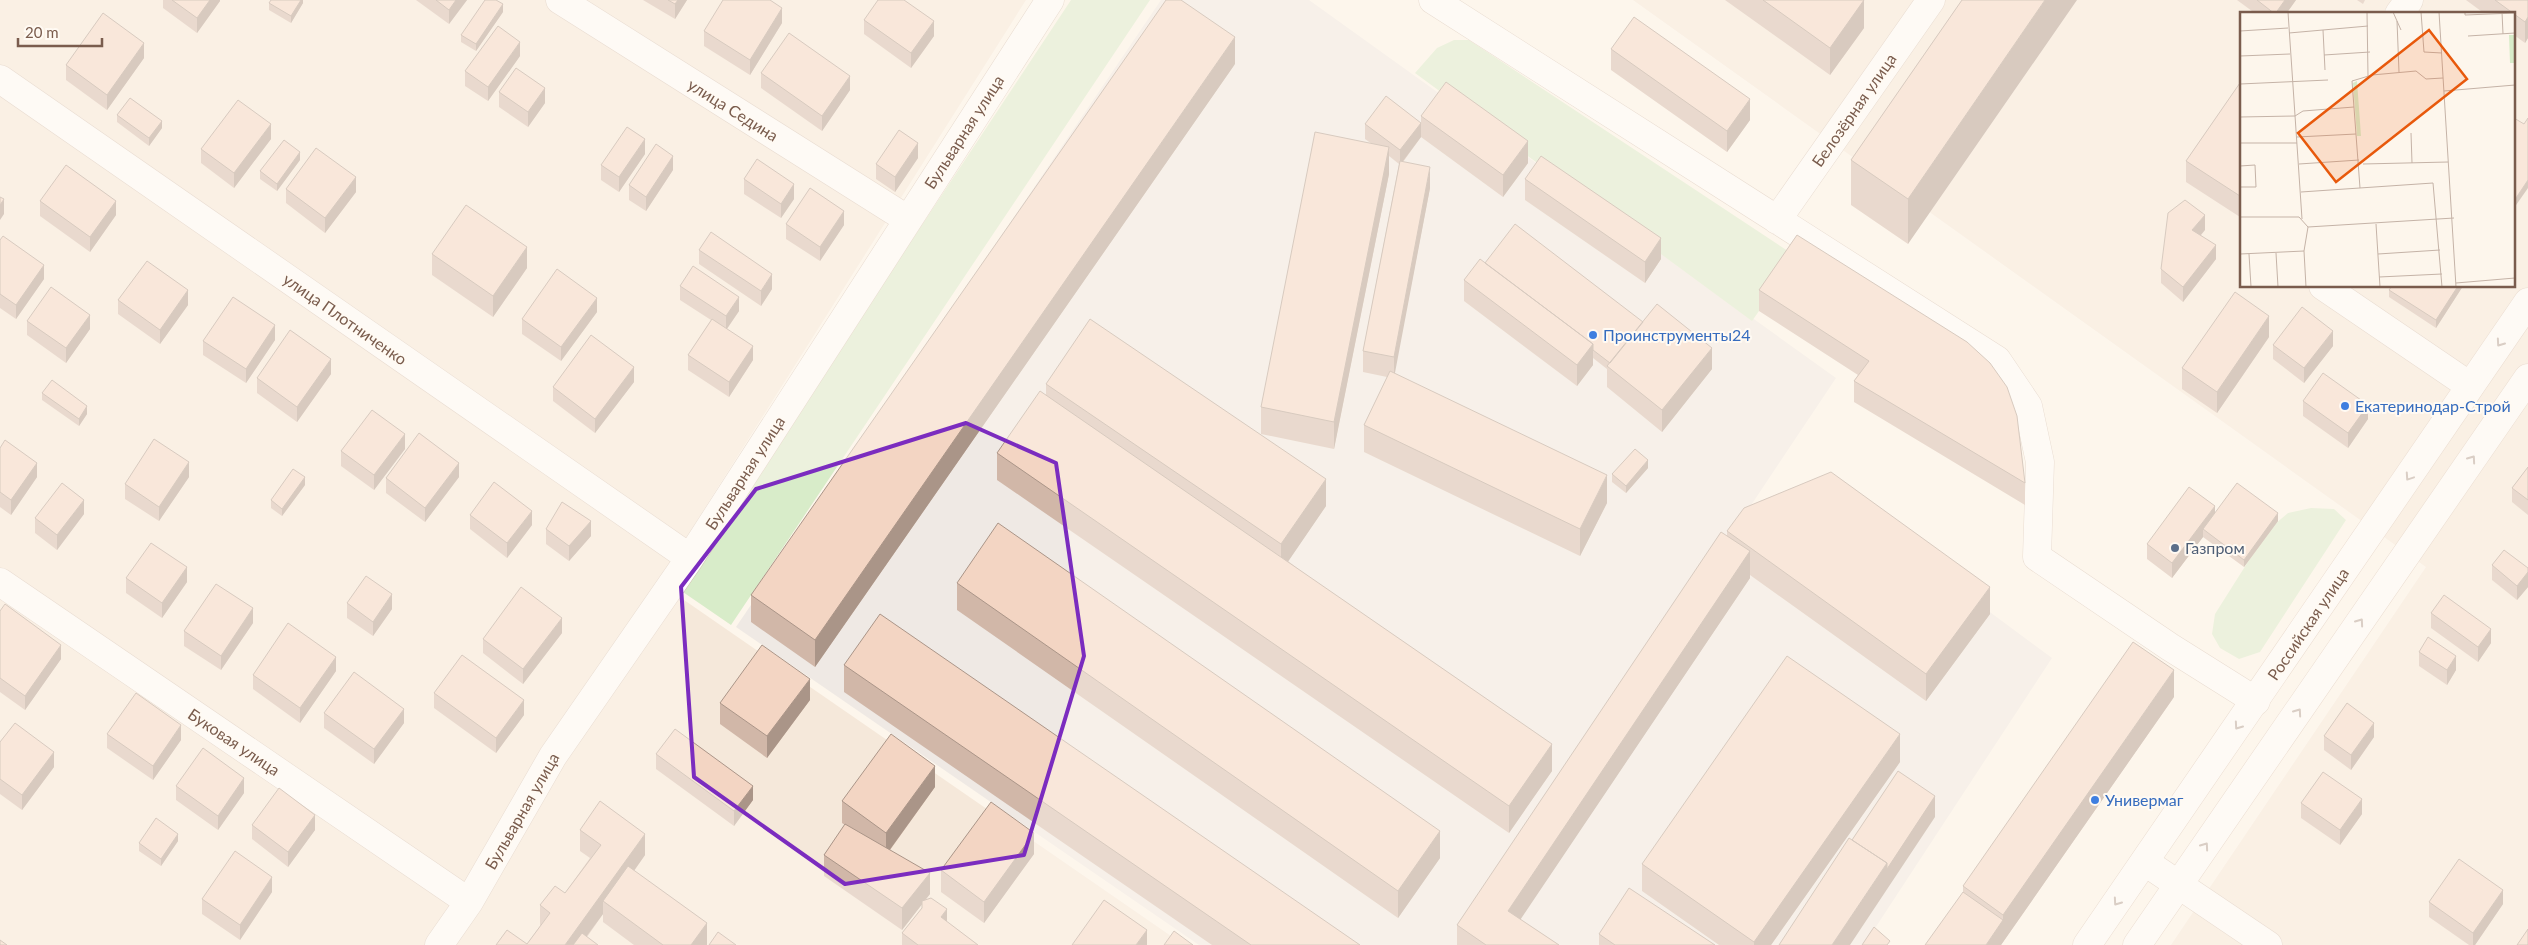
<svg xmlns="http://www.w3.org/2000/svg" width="2528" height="945" font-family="Lato,sans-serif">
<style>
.residential{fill:#f5e8da;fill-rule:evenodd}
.industrial{fill:#efe9e4}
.green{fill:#d8ecc9}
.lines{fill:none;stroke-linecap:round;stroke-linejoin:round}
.street-casing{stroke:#d1beb0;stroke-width:29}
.secondary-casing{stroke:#d6c0b0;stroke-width:29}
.street{stroke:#fff;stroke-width:28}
.secondary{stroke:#fff;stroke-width:28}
.wall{fill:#d1b7a8}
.shaded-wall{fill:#aa9588}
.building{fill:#f3d5c3;stroke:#aa9588}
.oneway{stroke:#af9d94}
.marked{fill:none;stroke:#7b2cbf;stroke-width:4;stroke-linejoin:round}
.shop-dot{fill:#3f7fe0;stroke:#fffaf3;stroke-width:2}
.service-dot{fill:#5c6f8a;stroke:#fffaf3;stroke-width:2}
.labels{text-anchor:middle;stroke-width:4;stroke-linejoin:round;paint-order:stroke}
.street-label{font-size:16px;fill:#7a5c4d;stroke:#fffaf3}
.shop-label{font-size:16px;fill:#366cbe;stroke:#fffaf3;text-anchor:start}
.service-label{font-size:16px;fill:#4e5e75;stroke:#fffaf3;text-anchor:start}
.inset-road{fill:none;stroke:#c5b3a7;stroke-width:1}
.view{fill:#e8590c;fill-opacity:0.15;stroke:#e8590c;stroke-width:2.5}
.inset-edge{fill:none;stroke:#7a5c4d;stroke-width:2.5}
</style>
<rect width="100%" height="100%" fill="#fdf6ec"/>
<path class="residential" d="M0,0H1026L658,582L1184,945H0Z
M1633,0H2528V945H2171L2426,567ZM2242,14H2514V286H2242Z"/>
<path class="industrial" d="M1161,0H1309L1836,378L1457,945H1199L736,627Z
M1832,495L2052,658L1864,945H1462L1721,559Z"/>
<path class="green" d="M1071,0H1150L731,625L680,590Z
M1454,40H1469L1797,257L1752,321L1415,73L1437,48Z
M2311,508L2334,509L2346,520L2260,652L2239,659L2220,648L2212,634L2215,614L2268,530L2288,513Z"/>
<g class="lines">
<defs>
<path id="street" d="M560,0L907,219
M1433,0L1997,360L2028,406L2040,462L2037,557L2170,647L2256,701
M2399,14L2409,0
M0,79L690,558
M1777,220L1931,0
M2323,286L2470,386
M0,582L469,902
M2145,862L2268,945
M439,945L469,902L553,756L690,558L1050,0"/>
<path id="secondary" d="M2087,945L2528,302
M2137,945L2528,378"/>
</defs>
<use href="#street" class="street-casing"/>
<use href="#secondary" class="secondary-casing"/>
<use href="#street" class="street"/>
<use href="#secondary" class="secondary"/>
</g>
<path class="wall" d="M163,0H220V1L197,33L163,8Z
M303,0V3L291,23L269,10V3Z
M416,0H467L449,24Z
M643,0H687L675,19Z
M1725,0H1863L1864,28L1830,75Z
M1962,0L1908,244L1851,205V160Z
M2237,0H2296L2286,14H2256Z
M2357,0H2365L2363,4Z
M2466,0H2528V38L2525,43L2514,35V14H2485Z
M503,12L476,51L461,42V35Z
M864,20L934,36L911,68L864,34Z
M782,23L750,75L704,46V31Z
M1611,49L1750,120L1727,152L1611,70Z
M520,56L488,101L465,86V71Z
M144,58L107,110L66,80V65Z
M1235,64L815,667L751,622V595Z
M761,73L850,90L822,131L761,88Z
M2242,80L2240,217L2186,182V161Z
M499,92L545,103L528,127L499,107Z
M117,115L162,128L149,146L117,122Z
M1421,116L1528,163L1503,197L1421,137L1403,162L1430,188L1394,373L1607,503L1580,556L1364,452V425L1387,377L1363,372V351L1399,164L1389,156V174L1334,449L1261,434V407L1372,144L1365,139V124L1421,123Z
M271,139L234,188L201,163V149Z
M645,154L619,192L601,180V165Z
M918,158L895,192L876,179V164Z
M300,160L277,191L260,179V171Z
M673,170L646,211L629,200V185Z
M744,179L794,199L781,218L744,194Z
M1525,179L1661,259L1645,283L1525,200Z
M286,189L356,192L325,233L286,203Z
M40,201L116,215L90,252L40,216Z
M786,224L844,225L820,261L786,239Z
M2205,230L2201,235L2216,259L2183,302L2161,283V269Z
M1797,235L2025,483V505L1854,402V381L1858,375L1759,311V290Z
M0,240L44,279L16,319L0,308Z
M699,250L772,289L761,306L699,264Z
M432,254L527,268L493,317L432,275Z
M1485,263L1643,322L1712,369L1662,432L1607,387V369L1593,358V365L1577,386L1464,301V280Z
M680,286L739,311L727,329L753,360L729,397L688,370V355L711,320L680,300Z
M2392,286H2463L2436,328L2389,297V290Z
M118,300L188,305L160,344L118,314Z
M597,312L561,361L522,334V319Z
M27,321L90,329L66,363L27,335Z
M2269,337L2217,413L2182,389V368Z
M275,340L246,383L203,355V341Z
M2273,345L2333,346L2304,383L2273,359Z
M331,374L297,422L257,393V378Z
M634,382L595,433L553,401V387Z
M1046,384L1326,506L1288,561L1552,771L1509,833L997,480V453L1046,394Z
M42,393L87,414L79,426L42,400Z
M2303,401L2368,419L2348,448L2303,416Z
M0,448L37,477L11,515L0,507Z
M405,449L374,490L341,466V451Z
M2528,467V515L2512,502V488Z
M1648,468L1626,493L1612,482V474Z
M189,477L159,521L125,499V484Z
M459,477L425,522L386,493V478Z
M305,485L282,516L271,508V500Z
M2215,513L2278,521L2244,567L2203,537L2172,578L2147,559V544Z
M84,514L57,550L35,533V518Z
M470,515L532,525L507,558L470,529Z
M546,529L591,536L569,561L546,544Z
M1727,531L1990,614L1926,701L1750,575V578L1520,919L1559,945H1457V925L1727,536Z
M2492,565L2528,568V587L2517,600L2492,580Z
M126,578L187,582L162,618L126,593Z
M957,583L1440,858L1398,918L957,610Z
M347,603L392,609L373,636L347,618Z
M0,611L61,659L25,710L0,692Z
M2431,613L2491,643L2478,662L2431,628Z
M253,623L221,670L184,646V631Z
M562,633L523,684L483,653V639Z
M2419,652L2456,670L2447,685L2419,666Z
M844,665L1360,945H1212L844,692Z
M336,671L300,723L253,689V675Z
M434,693L524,715L496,753L434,708Z
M2174,697L2001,945L1963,892V886Z
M810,700L767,758L720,724V703Z
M324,713L404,723L374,764L324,728Z
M107,734L181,740L153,780L107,748Z
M2324,736L2374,737L2351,770L2324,750Z
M0,742L54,767L22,810L0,794Z
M656,754L753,800L734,826L656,769Z
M1900,762L1771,945H1719L1642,891V864Z
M176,786L244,793L218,830L176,800Z
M935,787L890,850L930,894L925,900L947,922L978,945H902V933L922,908V904L902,930L824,876V855L845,825L842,823V801Z
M2301,803L2362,814L2340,845L2301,818Z
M252,825L315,830L288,867L252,839Z
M580,830L645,855L634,871L707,945H634L603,922V914L587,937L527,944L540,926V905L565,893L590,858L580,851Z
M178,841L161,866L139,851V843Z
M1034,854L984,923L941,892V870Z
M272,892L240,940L202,914V899Z
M2429,902L2503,904L2475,945H2469L2429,917Z
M1599,934L1715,945H1599Z"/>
<path class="shaded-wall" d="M210,0H220V1L197,33V18Z
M301,0H303V3L291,23V16Z
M456,0H467L449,24V10Z
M678,0H687L675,19V4Z
M1864,0V28L1830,75V48Z
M2045,0H2077L1908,244V199Z
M2285,0H2296L2286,14H2275Z
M503,4V12L476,51V44Z
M782,8V23L750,75V60Z
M2528,17V38L2525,43V22Z
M934,21V36L911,68V53Z
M1235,37V64L815,667V640Z
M520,42V56L488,101V87Z
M144,43V58L107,110V95Z
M850,76V90L822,131V116Z
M545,88V103L528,127V112Z
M1750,99V120L1727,152V131Z
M162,121V128L149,146V138Z
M1421,123V137L1400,165V150Z
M271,124V139L234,188V173Z
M645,139V154L619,192V177Z
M1528,141V163L1503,197V175Z
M918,143V158L895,192V177Z
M1389,147V174L1334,449V422Z
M300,152V160L277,191V184Z
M673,156V170L646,211V197Z
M1430,167V188L1394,378V357Z
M356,177V192L325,233V218Z
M2528,180V188L2514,208V201Z
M794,184V199L781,218V204Z
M2242,193V214L2240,217V196Z
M4,199V214L0,220V205Z
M116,201V215L90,252V237Z
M844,211V225L820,261V247Z
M2205,215V230L2192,245V230Z
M1661,238V259L1645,283V262Z
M2216,245V259L2183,302V287Z
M527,247V268L493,317V296Z
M44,265V279L16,319V305Z
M772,274V289L761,306V291Z
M2458,286H2463L2436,328V320Z
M188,290V305L160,344V330Z
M739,297V311L726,330V316Z
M597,298V312L561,361V347Z
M90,315V329L66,363V348Z
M2269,316V337L2217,413V392Z
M275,325V340L246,383V369Z
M2333,331V346L2304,383V368Z
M1593,344V365L1577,386V365Z
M753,346V360L729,397V382Z
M1712,348V369L1662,432V410Z
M331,359V374L297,422V407Z
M634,367V382L595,433V419Z
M2368,405V419L2348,448V433Z
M87,406V414L79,426V419Z
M405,434V449L374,490V475Z
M1648,460V468L1626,493V486Z
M189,462V477L159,521V507Z
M37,463V477L11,515V500Z
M459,463V477L425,522V508Z
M1607,475V503L1580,556V529Z
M305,477V485L282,516V509Z
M1326,479V506L1281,572V544Z
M84,500V514L57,550V535Z
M2215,506V520L2203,529V537L2172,578V563Z
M532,511V525L507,558V543Z
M2278,513V521L2244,567V560Z
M591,521V536L569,561V546Z
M1750,551V578L1508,938V911Z
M187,567V582L162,618V603Z
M2528,572V587L2517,600V586Z
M1990,587V614L1926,701V674Z
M392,594V609L373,636V622Z
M253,608V623L221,670V656Z
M562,618V633L523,684V669Z
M2491,629V643L2478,662V647Z
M61,645V659L25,710V696Z
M2456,656V670L2447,685V670Z
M336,657V671L300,723V708Z
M2174,670V697L2001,945H1986L2003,920V915Z
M810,679V700L767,758V736Z
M524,700V715L496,753V738Z
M404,709V723L374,764V749Z
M2374,723V737L2351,770V755Z
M181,725V740L153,780V766Z
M1900,734V762L1771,945H1754V942Z
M1552,744V771L1509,833V806Z
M54,752V767L22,810V795Z
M935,766V787L886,855V833Z
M244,778V793L218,830V816Z
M753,786V800L734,826V811Z
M1935,796V817L1850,945H1832L1887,863Z
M2362,799V814L2340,845V830Z
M315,815V830L288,867V852Z
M1440,831V858L1398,918V891Z
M1034,833V854L984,923V902Z
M178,834V841L161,866V859Z
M645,834V855L609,906L603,901V914L580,945H565Z
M930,873V894L902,930V908Z
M272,877V892L240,940V925Z
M2503,890V904L2475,945H2473V933Z
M947,909V923L941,917Z
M707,923V945H691Z
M1147,930V945H1136Z"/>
<path class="building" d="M172,0H210L197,18Z
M271,0H301L291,16L269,3Z
M436,0H456L449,10Z
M485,0H496L503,4L476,44L461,35Z
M668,0H678L675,4Z
M723,0H770L782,8L750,60L704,31Z
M878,0H904L934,21L911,53L864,20Z
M1166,0H1181L1235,37L815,640L751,595Z
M1763,0H1864L1830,48Z
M1962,0H2045L1908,199L1851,160Z
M2257,0H2285L2275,14Z
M2495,0H2528V17L2525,22Z
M103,13L144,43L107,95L66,65Z
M1634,17L1750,99L1727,131L1611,49Z
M498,26L520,42L488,87L465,71Z
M789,33L850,76L822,116L761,73Z
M516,68L545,88L528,112L499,92Z
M2242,80V193L2240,196L2186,161Z
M1446,82L1528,141L1503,175L1421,116Z
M1386,96L1421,123L1400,150L1365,124Z
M130,98L162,121L149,138L117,115Z
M238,100L271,124L234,173L201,149Z
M2514,118L2524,124L2528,118V180L2514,201Z
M627,127L645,139L619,177L601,165Z
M899,130L918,143L895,177L876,164Z
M1315,132L1389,147L1334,422L1261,407Z
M284,140L300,152L277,184L260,171Z
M656,144L673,156L646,197L629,185Z
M316,148L356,177L325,218L286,189Z
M1541,156L1661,238L1645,262L1525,179Z
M757,159L794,184L781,204L744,179Z
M1400,161L1430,167L1394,357L1363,351Z
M66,165L116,201L90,237L40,201Z
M810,188L844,211L820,247L786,224Z
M0,197L4,199L0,205Z
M2185,200L2205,215L2192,230L2216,245L2183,287L2161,269L2168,213Z
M466,205L527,247L493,296L432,254Z
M1515,224L1643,322L1610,363L1593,350V344L1485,263Z
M711,232L772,274L761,291L699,250Z
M1797,235L1967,342L1990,363L2007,387L2017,416L2025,483L1854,381L1869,361L1759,290Z
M3,236L44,265L16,305L0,294V240Z
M1480,259L1593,344L1577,365L1464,280Z
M147,261L188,290L160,330L118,300Z
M693,266L739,297L726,316L680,286Z
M557,269L597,298L561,347L522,319Z
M2392,286H2458L2436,320L2389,290Z
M51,287L90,315L66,348L27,321Z
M2235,292L2269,316L2217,392L2182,368Z
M233,297L275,325L246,369L203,341Z
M1657,304L1712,348L1662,410L1607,366Z
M2302,307L2333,331L2304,368L2273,345Z
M712,319L753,346L729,382L688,355Z
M1090,319L1326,479L1281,544L1046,384Z
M290,330L331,359L297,407L257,378Z
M591,335L634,367L595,419L553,387Z
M1390,371L1607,475L1580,529L1364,425Z
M2323,373L2368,405L2348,433L2303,401Z
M52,380L87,406L79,419L42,393Z
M1040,391L1552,744L1509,806L997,453Z
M372,410L405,434L374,475L341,451Z
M419,433L459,463L425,508L386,478Z
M154,439L189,462L159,507L125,484Z
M5,440L37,463L11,500L0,492V448Z
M1635,449L1648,460L1626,486L1612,474Z
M2528,467V500L2512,488Z
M293,469L305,477L282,509L271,500Z
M1831,472L1990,587L1926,674L1727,531L1744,508Z
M494,482L532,511L507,543L470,515Z
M62,483L84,500L57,535L35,518Z
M2237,483L2278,513L2244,560L2203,529Z
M2189,487L2215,506L2172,563L2147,544Z
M562,502L591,521L569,546L546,529Z
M998,523L1440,831L1398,891L957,583Z
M1721,532L1750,551L1508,911L1559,945H1486L1457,925Z
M151,543L187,567L162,603L126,578Z
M2504,550L2528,568V572L2517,586L2492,565Z
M366,576L392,594L373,622L347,603Z
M216,584L253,608L221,656L184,631Z
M521,587L562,618L523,669L483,639Z
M2444,595L2491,629L2478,647L2431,613Z
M5,604L61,645L25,696L0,678V611Z
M880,614L1360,945H1251L844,665Z
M288,623L336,657L300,708L253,675Z
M2428,637L2456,656L2447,670L2419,652Z
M2133,642L2174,670L2003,915L1963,886Z
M762,645L810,679L767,736L720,703Z
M462,655L524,700L496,738L434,693Z
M1787,656L1900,734L1754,942L1642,864Z
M354,672L404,709L374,749L324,713Z
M136,693L181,725L153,766L107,734Z
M2347,703L2374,723L2351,755L2324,736Z
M15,723L54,752L22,795L0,779V742Z
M675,729L753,786L734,811L656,754Z
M891,734L935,766L886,833L842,801Z
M203,748L244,778L218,816L176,786Z
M1898,771L1935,796L1887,869V863L1852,840Z
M2323,772L2362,799L2340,830L2301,803Z
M279,788L315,815L288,852L252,825Z
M600,801L645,834L565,945H496L507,930L527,944L550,913L540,905L555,886L565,893L601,845L580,830Z
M991,802L1034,833L984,902L941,870Z
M156,818L178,834L161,859L139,843Z
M845,824L930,873L902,908L824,855Z
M1849,838L1887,863L1832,945H1779Z
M235,851L272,877L240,925L202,899Z
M2459,859L2503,890L2473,933L2429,902Z
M628,866L707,923L691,945H663L603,901Z
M1629,888L1715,945H1615L1599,934Z
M1963,892L2003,920L1986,945H1925Z
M931,898L947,909L941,917L978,945H918L902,933L922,908V901Z
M1104,900L1147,930L1136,945H1072Z
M1874,927L1890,941L1887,945H1862Z
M2528,929V945H2517Z
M1174,931L1193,945H1164Z
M718,932L736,945H709Z
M582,933L598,945H573Z
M0,940L7,945H0Z"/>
<defs><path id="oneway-chevron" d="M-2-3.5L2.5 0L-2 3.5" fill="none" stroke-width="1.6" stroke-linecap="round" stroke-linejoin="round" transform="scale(1.25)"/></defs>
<g class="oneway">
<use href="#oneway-chevron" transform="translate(2500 343) rotate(125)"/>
<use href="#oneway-chevron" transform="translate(2472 459) rotate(-55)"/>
<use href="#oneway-chevron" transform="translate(2409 477) rotate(124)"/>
<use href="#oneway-chevron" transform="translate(2360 622) rotate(-55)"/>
<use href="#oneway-chevron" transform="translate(2298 712) rotate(-55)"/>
<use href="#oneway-chevron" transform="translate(2238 726) rotate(125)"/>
<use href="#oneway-chevron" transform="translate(2205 846) rotate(-55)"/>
<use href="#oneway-chevron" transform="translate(2117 902) rotate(125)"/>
</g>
<path d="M0 0H2528V945H0ZM966,423L1056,463L1084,656L1024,855L845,884L694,777L681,587L756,489Z" fill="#fdf6ec" fill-opacity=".55" fill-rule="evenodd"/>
<path class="marked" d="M966,423L1056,463L1084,656L1024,855L845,884L694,777L681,587L756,489Z"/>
<g class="shop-dot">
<circle cx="1593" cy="335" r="5"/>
<circle cx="2345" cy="406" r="5"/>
<circle cx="2095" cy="800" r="5"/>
</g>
<circle class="service-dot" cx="2175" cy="548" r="5"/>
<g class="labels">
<g class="street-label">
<text transform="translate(733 110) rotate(32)" y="6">улица Седина</text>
<text transform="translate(1854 110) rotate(-55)" y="6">Белозёрная улица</text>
<text transform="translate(964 132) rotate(-57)" y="6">Бульварная улица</text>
<text transform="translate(345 319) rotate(35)" y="6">улица Плотниченко</text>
<text transform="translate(745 473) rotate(-57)" y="6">Бульварная улица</text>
<text transform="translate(2308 624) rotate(-56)" y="6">Российская улица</text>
<text transform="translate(234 742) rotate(34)" y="6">Буковая улица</text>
<text transform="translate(522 811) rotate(-60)" y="6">Бульварная улица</text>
</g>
<g class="shop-label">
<text x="1603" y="341">Проинструменты24</text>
<text x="2355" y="412">Екатеринодар-Строй</text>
<text x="2105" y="806">Универмаг</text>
</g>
<g class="service-label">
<text x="2185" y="554">Газпром</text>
</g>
</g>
<g transform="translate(2240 12)">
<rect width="275" height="275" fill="#fdf6ec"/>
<path d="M269,23H275V51H270ZM117,69L121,124H117L113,71Z" fill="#d8ecc9"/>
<path class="inset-road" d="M48,0L62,207M127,0L128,64M153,0L161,18M181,0L184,40L202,41M199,0L216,275M225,0V3L275,1M262,0L263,22M157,9L159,60M83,18L85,58M0,19L48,16M49,21L128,14M228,24L275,21M84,43L130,40M0,44L50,42M0,72L88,68M204,79L275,73M0,105L55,104L63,99L114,95M171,121L172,151M57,125L116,122M0,131H57M59,152L119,148M123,152L208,150M0,154L15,153L16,175H0M120,176L112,69L132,63L176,59L186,67L203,66M61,180L193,171L202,275M0,205H59L68,215M136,212L140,275M68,215L214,206M36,241L38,275M0,242L64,239M9,242L11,275M138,242L200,238M139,265L202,262M216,271L275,266M66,275L64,239L68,215"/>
<path class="view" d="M189,18L227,67L96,170L58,121Z"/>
<rect width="275" height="275" class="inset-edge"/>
</g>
<path d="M18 38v8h84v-8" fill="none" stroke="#7a5c4d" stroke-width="2.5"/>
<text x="25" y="38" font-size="15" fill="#7a5c4d" stroke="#fffaf3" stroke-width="4" paint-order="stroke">20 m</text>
</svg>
